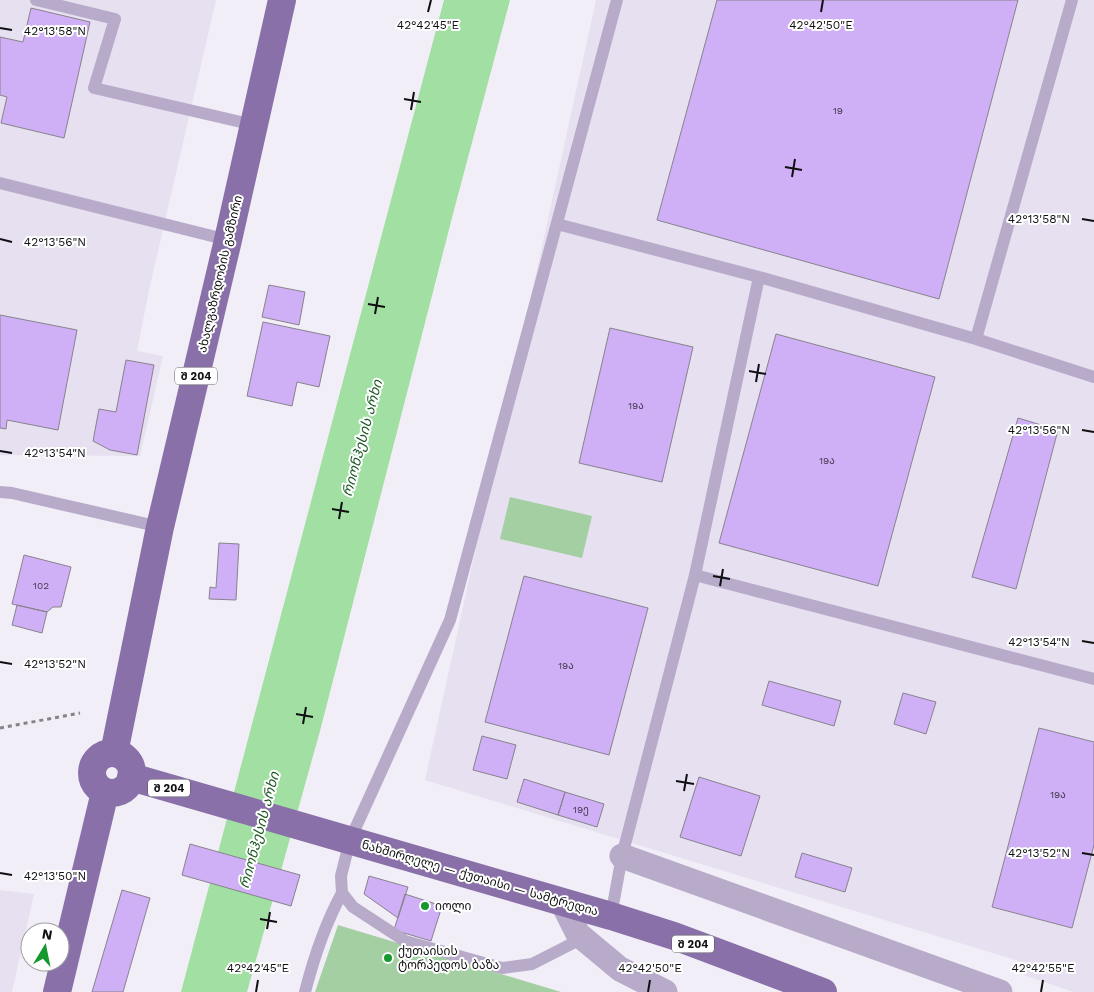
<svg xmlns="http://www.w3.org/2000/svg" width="1094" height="992" font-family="'Work Sans','Noto Sans Georgian',sans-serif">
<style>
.built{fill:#e7e0f0}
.green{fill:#a3cfa3}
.water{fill:#a2dfa3}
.building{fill:#cfaff6;stroke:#87838c}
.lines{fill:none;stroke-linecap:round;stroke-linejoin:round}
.path{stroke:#868389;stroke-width:3;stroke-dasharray:4 4;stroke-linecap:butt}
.lane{stroke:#b8abca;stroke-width:12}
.street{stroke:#b8abca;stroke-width:25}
.primary{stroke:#8970a8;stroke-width:28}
.ticks{fill:none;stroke:#100f12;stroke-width:2}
.poi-dot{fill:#15982d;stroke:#fff;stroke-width:2}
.labels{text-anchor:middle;stroke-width:4;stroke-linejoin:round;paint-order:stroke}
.number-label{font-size:10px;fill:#40374b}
.shield{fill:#fff;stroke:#585759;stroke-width:1}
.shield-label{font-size:11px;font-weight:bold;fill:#100f12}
.street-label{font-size:12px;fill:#100f12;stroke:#fff}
.poi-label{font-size:12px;fill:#100f12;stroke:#fff;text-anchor:start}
.water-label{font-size:14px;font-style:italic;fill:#1b5821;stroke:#fff}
.ticks-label{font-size:12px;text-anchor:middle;fill:#100f12;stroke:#fff;stroke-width:4;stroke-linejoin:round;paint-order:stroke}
</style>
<rect width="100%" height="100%" fill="#f2eef7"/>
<path class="built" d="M0,0H216L149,290L137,351L163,356L140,456L0,455Z
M596,0H1094V992H1073L1024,975L1022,962L425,780Z
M0,890L34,894L12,992H0Z"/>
<path class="green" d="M510,497L592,516L582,558L500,539Z
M338,925L561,992H315Z"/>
<path class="water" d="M444,0H510L454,210L320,731L247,992H181Z"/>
<path class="building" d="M717,0H1018L939,299L657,220Z
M31,8L90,22L64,138L1,123L7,97L0,95V37L23,42Z
M269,285L305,292L299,325L262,317Z
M0,315L77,330L58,430L7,420L6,429L0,428Z
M263,322L330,336L319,387L297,382L292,406L247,396Z
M610,328L693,347L662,482L579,463Z
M776,334L935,377L878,586L719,543Z
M126,360L154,365L137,455L110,450L93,441L99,409L116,412Z
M1018,418L1058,430L1016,589L972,577Z
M219,543L239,544L236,600L209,599L210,587L216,588Z
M24,555L71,567L61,607H53L47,612L12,604Z
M524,576L648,608L609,755L485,722Z
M17,605L47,612L42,633L12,625Z
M769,681L841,701L834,726L762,705Z
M903,693L936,702L926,734L894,724Z
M1039,728L1094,742V845L1072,928L992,907Z
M482,736L516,745L507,779L473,770Z
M699,777L760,796L741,856L680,837Z
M524,779L565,792L558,815L517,802Z
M565,792L604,804L597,827L558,815Z
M190,844L300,875L291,906L182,875Z
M802,853L852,868L845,892L795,877Z
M369,876L408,887L398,918L364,894Z
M122,890L150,898L123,992H92Z
M405,894L442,906L431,941L394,930Z"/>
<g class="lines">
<path class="path" d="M0,728L80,713"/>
<path class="lane" d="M36,0L115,19L94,88L254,125
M0,183L228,240
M557,224L759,277
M976,339L1072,0
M0,492L12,493L160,527
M695,575L1094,679
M611,916L622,856L695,575L759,277L976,339L1094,377
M583,938L532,964L502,968L405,941L353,907L342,893L341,876L350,840L450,620L617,0
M305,992C314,957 325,924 342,893"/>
<path class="street" d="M622,856L1000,992
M562,902L578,934L620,969L665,992"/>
<path class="primary" d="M114,753L160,527L228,240L282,0
M92 773a20 20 0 1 1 40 0a20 20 0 1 1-40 0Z
M131,777L611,916L674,936L823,992
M57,992L105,792"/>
</g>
<path class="ticks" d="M428,12L431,0M821,12L823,0M0,28L12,30M404,99L421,102M411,110L414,92M785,167L802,170M792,177L795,159M1082,219L1094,221M0,239L12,242M368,304L385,307M375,314L378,297M749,371L766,374M756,382L759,364M1082,430L1094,432M0,451L12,453M332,509L349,512M339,519L342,502M713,576L730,579M720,586L723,569M1082,641L1094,643M0,662L12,664M296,714L313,717M303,724L306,707M676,781L694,784M684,791L687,774M1082,853L1094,855M0,873L12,875M260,919L277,922M267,929L270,912M256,992L258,980M648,992L650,980M1041,992L1043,980"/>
<g class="poi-dot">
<circle cx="425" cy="906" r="5"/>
<circle cx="388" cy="958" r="5"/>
</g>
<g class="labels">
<g class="number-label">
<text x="838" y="114">19</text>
<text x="636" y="409">19ა</text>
<text x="827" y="464">19ა</text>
<text x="41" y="589">102</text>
<text x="566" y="669">19ა</text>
<text x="1058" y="798">19ა</text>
<text x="581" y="813">19ე</text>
</g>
<g class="shield">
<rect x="175" y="367.5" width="42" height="17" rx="4"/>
<rect x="148" y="779.5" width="42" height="17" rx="4"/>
<rect x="672" y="935.5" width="42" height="17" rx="4"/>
</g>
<g class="shield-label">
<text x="196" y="380">შ 204</text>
<text x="169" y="792">შ 204</text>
<text x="693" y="948">შ 204</text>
</g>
<g class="street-label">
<text transform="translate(220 274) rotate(-77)" y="4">ახალგაზრდობის გამზირი</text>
<text transform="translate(480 878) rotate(16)" y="4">ნახშირღელე — ქუთაისი — სამტრედია</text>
</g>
<g class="poi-label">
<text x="435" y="910">იოლი</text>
<text x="398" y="955">ქუთაისის<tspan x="398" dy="14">ტორპედოს ბაზა</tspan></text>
</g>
<g class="water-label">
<text transform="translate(362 438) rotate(-75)" y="5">რიონჰესის არხი</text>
<text transform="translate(259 830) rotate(-75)" y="5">რიონჰესის არხი</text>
</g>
</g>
<g class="ticks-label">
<text x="428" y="29">42°42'45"E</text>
<text x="821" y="29">42°42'50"E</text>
<text x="55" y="35">42°13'58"N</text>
<text x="1039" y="223">42°13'58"N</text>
<text x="55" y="246">42°13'56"N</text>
<text x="1039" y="434">42°13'56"N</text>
<text x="55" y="457">42°13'54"N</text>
<text x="1039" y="646">42°13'54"N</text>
<text x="55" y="668">42°13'52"N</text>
<text x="1039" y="857">42°13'52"N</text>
<text x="55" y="880">42°13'50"N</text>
<text x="258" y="972">42°42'45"E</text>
<text x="650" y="972">42°42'50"E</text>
<text x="1043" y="972">42°42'55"E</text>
</g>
<g transform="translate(45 947) rotate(10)"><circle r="24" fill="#ffffff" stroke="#9f9fa0"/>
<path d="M0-4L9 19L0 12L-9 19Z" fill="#15982d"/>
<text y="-8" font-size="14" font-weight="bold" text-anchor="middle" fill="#100f12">N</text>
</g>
</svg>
